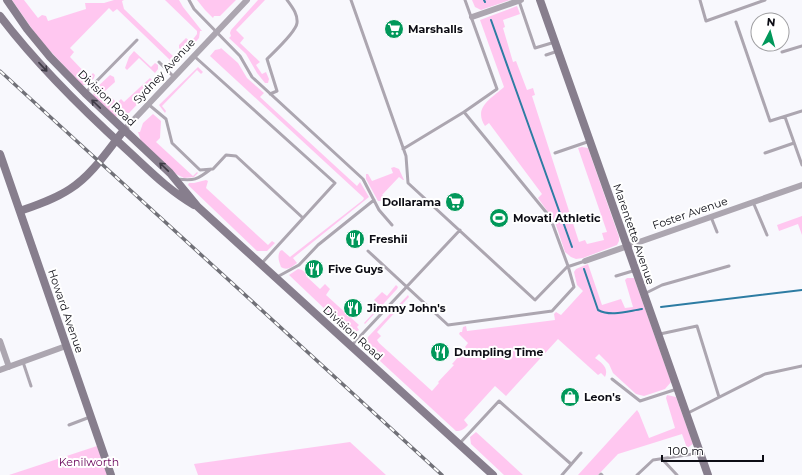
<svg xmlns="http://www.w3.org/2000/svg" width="802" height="475" font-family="Montserrat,sans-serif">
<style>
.green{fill:#ffc7f0}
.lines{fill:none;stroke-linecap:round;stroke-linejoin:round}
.stream{stroke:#2d7ca3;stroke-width:2}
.lane{stroke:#aca6b0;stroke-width:3}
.street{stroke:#aca6b0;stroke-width:6}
.secondary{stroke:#877e8d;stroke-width:8}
.rail-casing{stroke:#717178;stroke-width:3.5}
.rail{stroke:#fff;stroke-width:2;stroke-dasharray:6;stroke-linecap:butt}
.oneway{stroke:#3e3a45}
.labels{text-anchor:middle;stroke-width:4;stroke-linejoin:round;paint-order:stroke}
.poi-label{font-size:11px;font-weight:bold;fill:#0d0d15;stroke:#fff;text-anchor:start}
.street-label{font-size:11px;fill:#0d0d15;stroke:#fff}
.park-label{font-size:11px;fill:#670159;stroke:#fff}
</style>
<rect width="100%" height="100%" fill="#f8f8fd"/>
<path class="green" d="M12,0H24L38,18L42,15L46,16L48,21L86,9L85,3H104L114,0H124L122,1L124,9L175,58L182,51L179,48V45L186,38L191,42L197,34V31L165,0H179L183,7L202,31H200L199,38L172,68H170L167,64L170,60L117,9L113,12L109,8L70,48L74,52L70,57L89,77L93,73L95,75L94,78L88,85H82L39,39Z
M197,0H236L220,16H214L213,18L205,10Z
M258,0H265L236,30L244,38L240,43L260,62L256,65L262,74L266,72L269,79L268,83H265L257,73L246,54L229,38L231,36L230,33L231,30Z
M472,0H510L481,10L475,7Z
M517,6L520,14L503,20L505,27L503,28L513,62L516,61L527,90L533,88L535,95L532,96L579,242L585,240L587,244L604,240L602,233L607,232L578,148L582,147L588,148L619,237V241L617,245L583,258L576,259L571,257L565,252L555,222L538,198L542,194L489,123L485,126C473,107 491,99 504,87L480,20Z
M221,48L238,63L247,78L264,93L260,97L357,186L360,182L369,197L293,258L297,263C292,267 287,271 281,267C279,261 277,257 280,251L282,250L290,257L363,200L364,198L210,56L215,50L220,49Z
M134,51L151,67L155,63L158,65V69L155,73L139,58L127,70L125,68L129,57Z
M198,67L203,72L201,74L197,70L162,106L166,111L165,113L159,105Z
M162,73L165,75L129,113L123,115V117L114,116L93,96L94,90L110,75L114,77L115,82L105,91L117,103L121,99L124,102L150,78L154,82Z
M153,114L161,121L160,138L156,142L193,176L197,172L198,173L194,177L184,178L176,174L141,141L138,132H140L143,123Z
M394,167L399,169L404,180H403L399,177L382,195L386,198V200L383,201H378L366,179V174H368L372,181L393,173L391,168Z
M206,180L208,181L206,188L268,245L272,241L275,243L267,251H257L188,185L189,183H194Z
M802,216V235L798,224L779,231L777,225Z
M588,264L602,305L621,299L625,308L633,307L625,280L627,278H634L671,382L665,389L644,396L636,394L613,373L609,364L599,354L595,358C602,363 609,368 605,377L601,373L598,375L558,339L506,396L495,386L464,420L468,425C464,429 462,431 456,431L367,349L366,341L368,337L408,295L409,297L377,332L381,336L377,340L379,343L432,391L439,383L438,382L454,365L452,364L466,348L465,347L468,343L459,334L460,332H462L463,327L466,326L467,331L555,320L554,314L556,312L561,315L583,291L577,285L574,272L576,269Z
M298,269L302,270L306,273V276L320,289L325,284L330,289L326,295L359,325L357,327L359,330L353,333L348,331L289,275Z
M396,285L398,287L397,289L365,324L364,323L380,306L374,300L382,292L387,296Z
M667,395L676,397L693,444L687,448L682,434L618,454L598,475H578L637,410L639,413L649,438L675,428L666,398Z
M476,432L523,475H504L471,444L470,437Z
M350,442L386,475H198L194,464Z
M97,446L107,475H9Z"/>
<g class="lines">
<path class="stream" d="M484,0L485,2
M491,20L572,247
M584,269L598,310C611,317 628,311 642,309
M661,307L802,290"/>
<path class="lane" d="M189,0L194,9L240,56L252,77L363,179L379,210L392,225
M351,0L406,156L408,183L535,300L567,267L585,261
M700,0L706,21L765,0
M519,1L535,48L555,42
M736,22L770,121L802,111
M782,52L802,46
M546,55L558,51
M194,56L335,183L262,263
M159,62L174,77
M85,93L137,40
M270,94L277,91L267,59C274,52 296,32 297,23C298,14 292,7 287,0
M148,104L166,119L172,143L200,170L213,169L226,155L236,156L303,218
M785,117L802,165
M403,149L464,112
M555,153L590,141
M765,153L794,143
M177,179C194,181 197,180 211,169
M753,202L767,235
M711,217L717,232
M368,251L448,325L552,311L574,287L568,266L550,217L464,112L497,89L465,0
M616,276L636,270
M277,277L299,265L318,245L374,200
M646,293L662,285L729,266
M660,334L697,326L719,397
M351,346L460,230
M23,362L31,386
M612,379L640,401L677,389
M688,413L765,374L802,366
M69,425L90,417
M460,443L499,401L571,464
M662,459L677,475
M562,475L581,453
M600,475L601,474L602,475
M637,475L653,460L700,453"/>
<path class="street" d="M472,17L521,0
M124,130L247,0
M585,261L802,185
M0,341L9,367
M0,370L66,346"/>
<path class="secondary" d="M7,0L27,29L50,57L85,93L170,173L198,207L493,475
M540,0L708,475
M0,16C37,65 81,108 126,149C148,169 168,190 194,205
M0,154L111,475
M20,211C37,205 55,199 70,189C92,175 108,150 124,130"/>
<defs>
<path id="rail" d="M0,71L442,475"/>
</defs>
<use href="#rail" class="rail-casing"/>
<use href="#rail" class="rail"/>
</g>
<defs><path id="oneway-shaft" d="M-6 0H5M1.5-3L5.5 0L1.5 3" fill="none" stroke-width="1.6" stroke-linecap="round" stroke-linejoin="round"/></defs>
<g class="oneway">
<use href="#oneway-shaft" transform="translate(43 67) rotate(47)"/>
<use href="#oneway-shaft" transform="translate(96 104) rotate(-136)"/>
<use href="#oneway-shaft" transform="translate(164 167) rotate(-136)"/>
</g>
<defs>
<symbol id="supermarket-disc" viewBox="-11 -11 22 22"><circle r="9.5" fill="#01985a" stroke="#fff"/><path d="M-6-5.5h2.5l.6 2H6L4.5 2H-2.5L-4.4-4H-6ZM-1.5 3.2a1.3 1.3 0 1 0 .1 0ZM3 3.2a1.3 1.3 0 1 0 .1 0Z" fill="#fff"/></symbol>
<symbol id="stadium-disc" viewBox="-11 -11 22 22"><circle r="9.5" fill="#01985a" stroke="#fff"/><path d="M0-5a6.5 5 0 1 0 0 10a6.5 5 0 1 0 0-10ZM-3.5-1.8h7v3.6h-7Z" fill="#fff"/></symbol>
<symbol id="restaurant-disc" viewBox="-11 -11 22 22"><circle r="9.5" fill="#01985a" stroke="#fff"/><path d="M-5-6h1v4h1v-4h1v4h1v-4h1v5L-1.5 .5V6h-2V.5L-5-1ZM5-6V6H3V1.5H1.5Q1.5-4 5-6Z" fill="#fff"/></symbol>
<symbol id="shop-disc" viewBox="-11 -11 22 22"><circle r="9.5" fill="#01985a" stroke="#fff"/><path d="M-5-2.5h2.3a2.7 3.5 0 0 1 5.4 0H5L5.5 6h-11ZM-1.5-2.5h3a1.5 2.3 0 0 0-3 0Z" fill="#fff"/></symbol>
</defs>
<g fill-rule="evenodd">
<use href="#supermarket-disc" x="383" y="18" width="22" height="22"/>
<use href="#supermarket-disc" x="444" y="191" width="22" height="22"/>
<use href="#stadium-disc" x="488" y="207" width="22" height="22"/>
<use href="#restaurant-disc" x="344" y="228" width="22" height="22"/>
<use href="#restaurant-disc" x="303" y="258" width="22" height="22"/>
<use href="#restaurant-disc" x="342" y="297" width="22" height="22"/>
<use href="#restaurant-disc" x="429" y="341" width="22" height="22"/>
<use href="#shop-disc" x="559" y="386" width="22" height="22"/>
</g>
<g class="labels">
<g class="poi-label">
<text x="408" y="33">Marshalls</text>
<text x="441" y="206" text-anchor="end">Dollarama</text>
<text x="513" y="222">Movati Athletic</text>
<text x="369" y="243">Freshii</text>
<text x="328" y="273">Five Guys</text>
<text x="367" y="312">Jimmy John's</text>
<text x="454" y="356">Dumpling Time</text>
<text x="584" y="401">Leon's</text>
</g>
<g class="street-label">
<text transform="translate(164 71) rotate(-47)" y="4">Sydney Avenue</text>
<text transform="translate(107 98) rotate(44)" y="4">Division Road</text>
<text transform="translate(690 213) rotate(-19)" y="4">Foster Avenue</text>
<text transform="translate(634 234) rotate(71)" y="4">Marentette Avenue</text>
<text transform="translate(66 311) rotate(71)" y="4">Howard Avenue</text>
<text transform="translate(353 333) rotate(42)" y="4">Division Road</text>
</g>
<g class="park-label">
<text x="89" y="466">Kenilworth</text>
</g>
</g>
<g transform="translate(770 32) rotate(6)"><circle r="19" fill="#ffffff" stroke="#9e9ea1"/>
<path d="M0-3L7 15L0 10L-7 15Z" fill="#01985a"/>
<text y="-6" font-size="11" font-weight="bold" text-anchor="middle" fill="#0d0d15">N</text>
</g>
<path d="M662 455v6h101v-6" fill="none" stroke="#0d0d15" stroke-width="2"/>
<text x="668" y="455" font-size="12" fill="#0d0d15" stroke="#ffffff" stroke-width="3" paint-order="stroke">100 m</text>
</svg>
